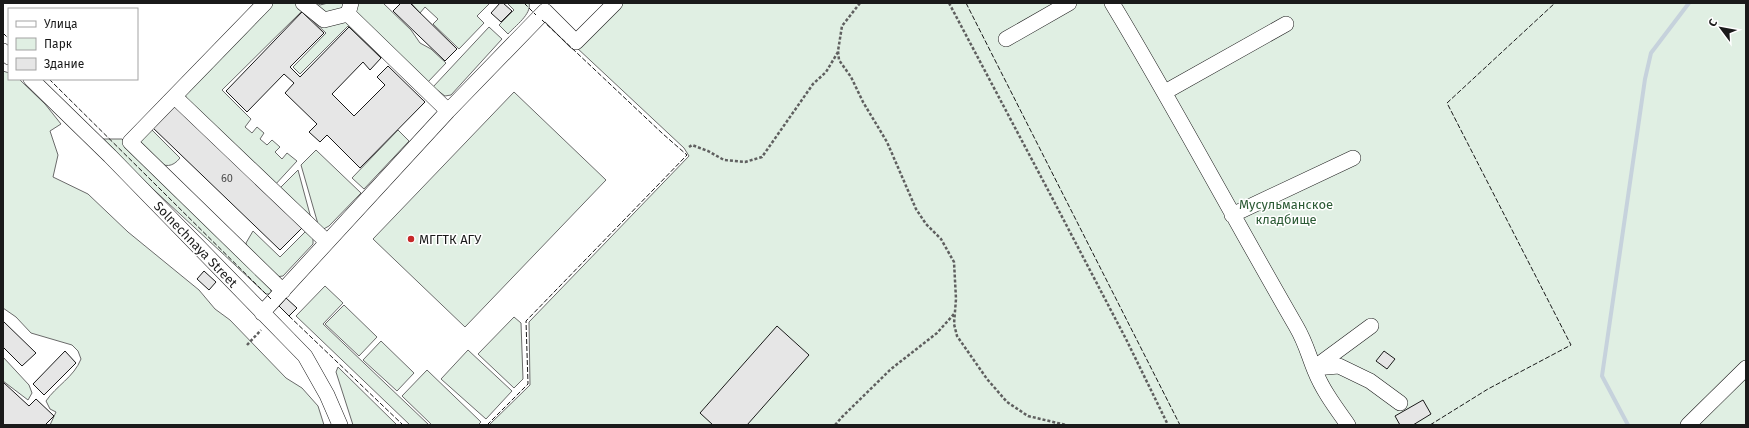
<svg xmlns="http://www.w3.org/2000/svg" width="1749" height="428" font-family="'Fira Sans',sans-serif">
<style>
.green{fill:#e0efe3;stroke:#6a6a6a}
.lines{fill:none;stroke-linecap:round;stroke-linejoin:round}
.stream{stroke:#c6d2dc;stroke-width:4}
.building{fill:#e6e6e6;stroke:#1a1a1a}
.minor-casing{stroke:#1a1a1a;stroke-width:16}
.path{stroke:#5f5f5f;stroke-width:2.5;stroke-dasharray:3 2;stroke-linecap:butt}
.minor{stroke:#fff;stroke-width:15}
.fence{stroke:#1a1a1a;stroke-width:1;stroke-dasharray:5 2;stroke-linecap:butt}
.poi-dot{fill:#c62828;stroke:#fff;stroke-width:1.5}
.labels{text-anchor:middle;stroke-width:3;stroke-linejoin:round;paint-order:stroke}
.number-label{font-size:11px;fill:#4d4d4d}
.park-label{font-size:13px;fill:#2b5a34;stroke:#fff}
.poi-label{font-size:13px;fill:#1a1a1a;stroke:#fff;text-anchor:start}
.street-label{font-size:13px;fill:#1a1a1a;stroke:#fff}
</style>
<rect width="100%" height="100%" fill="#fff"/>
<path class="green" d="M267,3H317L320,5L328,3H347V16L384,54L382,58L348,26L300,74L293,67L326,33L302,11L222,90L251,119L245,127L252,133L257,127L264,133L260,139L267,145L272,140L280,147L275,152L282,159L287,153L297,161L274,186L187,100L185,94Z
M356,3H383L411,30L420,43L431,49L446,63L428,82L355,11Z
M411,3H490L477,16L484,23L459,49L433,24L438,19L425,7L420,13Z
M507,3H529C532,14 515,26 508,34L499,25L514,10Z
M619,3H1746V425H489L530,385L529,322L689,156L684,148L576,47Z
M489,27L502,39L451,95L445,96L433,87Z
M3,71L9,73V79H19L45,104L61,124L50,131L58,155L53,177L88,194L128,232L199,290L215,309L230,320L286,378L302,388L318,406L324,425H50L56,412L50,409L46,401C56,386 74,377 81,359L78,351L72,345L31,333L16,317L3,308Z
M514,92L606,180L465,327L373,239Z
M149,127L180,158C164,178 150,153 138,141Z
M398,130L409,141L364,189L352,178Z
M100,139H122L268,282L272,294H266C211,242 155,192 100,139Z
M316,150L361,193L329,226L320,231L301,165Z
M298,170L312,222L278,190Z
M308,229L313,238V244L283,276L275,277L248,252L246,243L253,231L280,257Z
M325,286L343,303L323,324L429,425H410L296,316Z
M344,305L377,337L359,356L325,324Z
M514,317L521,323L523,379L514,388L478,354Z
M381,341L414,373L397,391L363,360Z
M468,350L512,391L486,419L441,379Z
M3,357L29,385L32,393L28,400L3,381Z
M338,367L397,425H353L336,372Z
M427,370L481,422L478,425H432L402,396Z"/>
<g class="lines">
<path class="stream" d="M1628,425L1602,376L1645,79L1651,53L1689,3"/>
</g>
<path class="building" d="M401,3H410L457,49L445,61L393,11Z
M500,3H503L512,11L501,22L491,13Z
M302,12L324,33L290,67L300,77L349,27L381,58L370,70L363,62L332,94L354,116L385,85L377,77L388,66L425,102L360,168L327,135L320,142L309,132L317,124L285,93L294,83L284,74L247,112L226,91Z
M173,105L302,228L280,250L152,127Z
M204,271L216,282L209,290L197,279Z
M286,298L297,308L289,316L279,306Z
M3,321L36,353L22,366L3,347Z
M777,326L809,355L747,425H713L700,413Z
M65,351L76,363L44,395L33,384Z
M1384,351L1395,359L1387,369L1376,361Z
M3,382L29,406L36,399L54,416L45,425H3Z
M1423,400L1431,414L1413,425H1400L1395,416Z"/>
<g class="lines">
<defs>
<path id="minor" d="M265,3L130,142L283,291
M303,3L324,20L348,14
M351,3L348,14L448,111
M1112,3C1176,109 1234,219 1296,326C1306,343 1308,354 1315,371C1323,391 1336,408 1348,425
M1006,39L1069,3
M3,51L9,57
M31,79L110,156L305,356L327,395L340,425
M1165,92L1286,24
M175,97L327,242
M1232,215L1353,158
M262,313L448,111L545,11L576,42L615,3
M1314,368L1339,366L1370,381L1400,403
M1314,368L1371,326
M1688,425L1746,368"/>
</defs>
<use href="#minor" class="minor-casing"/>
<path class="path" d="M860,3L842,26L838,51L839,60L851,77L863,102L887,142L916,209L926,224L941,239L954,262L956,299L954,324L957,336L987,379L1007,402L1028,416L1066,425
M949,3L1048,190L1127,341L1168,425
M689,147L692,145L708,151L724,160L745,162L762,157L813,84L826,72L838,52
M247,345L261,330
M835,425L842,417L891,369L937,333L954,314"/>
<use href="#minor" class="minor"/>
<path class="fence" d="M524,3L536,15
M966,3L1180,425
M3,33L9,39
M49,79L271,299
M289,316L403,425
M487,425L528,384L526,321L687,155L663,134L542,20
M1430,425L1488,389L1571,345L1447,103L1555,3"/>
</g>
<circle class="poi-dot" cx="411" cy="239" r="4"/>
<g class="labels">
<g class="number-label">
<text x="227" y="182">60</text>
</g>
<g class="park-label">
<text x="1286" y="209">Мусульманское<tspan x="1286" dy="15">кладбище</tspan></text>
</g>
<g class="poi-label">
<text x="419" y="244">МГГТК АГУ</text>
</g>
<g class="street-label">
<text transform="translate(196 244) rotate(46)" y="5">Solnechnaya Street</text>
</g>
</g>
<rect width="1749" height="428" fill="none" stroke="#1a1a1a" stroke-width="8"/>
<rect x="8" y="8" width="130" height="72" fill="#ffffff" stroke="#a3a3a3"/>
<rect x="16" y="21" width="20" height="6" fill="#ffffff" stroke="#a3a3a3"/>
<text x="44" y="28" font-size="12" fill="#1a1a1a">Улица</text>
<rect x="16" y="38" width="20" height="12" fill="#e0efe3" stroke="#a3a3a3"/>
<text x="44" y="48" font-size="12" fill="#1a1a1a">Парк</text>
<rect x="16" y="58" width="20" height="12" fill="#e6e6e6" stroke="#a3a3a3"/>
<text x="44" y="68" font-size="12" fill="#1a1a1a">Здание</text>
<g transform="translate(1721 28) rotate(302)" stroke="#ffffff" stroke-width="3" paint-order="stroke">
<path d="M0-3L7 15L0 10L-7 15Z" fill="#1a1a1a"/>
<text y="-6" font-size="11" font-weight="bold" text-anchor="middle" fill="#1a1a1a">С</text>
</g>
</svg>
